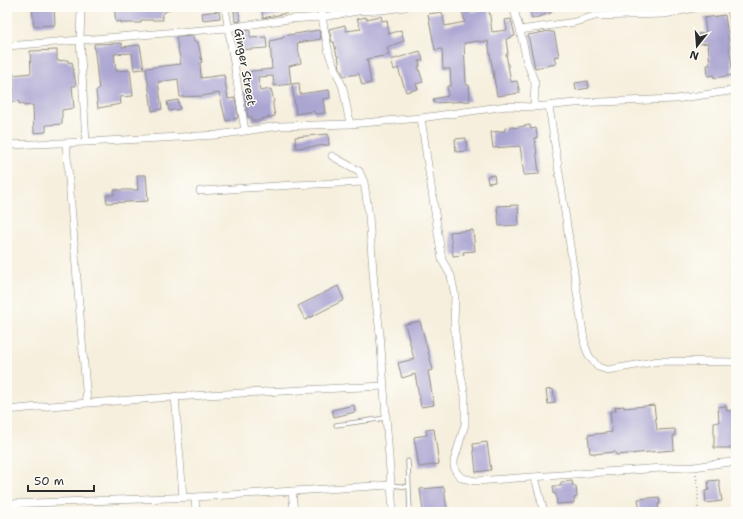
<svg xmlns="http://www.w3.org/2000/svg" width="743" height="519" font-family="'Shantell Sans',sans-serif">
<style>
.building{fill:#aba5d2}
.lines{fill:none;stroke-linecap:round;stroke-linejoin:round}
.lane-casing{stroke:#908d84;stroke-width:5}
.street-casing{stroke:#908d84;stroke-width:8}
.path{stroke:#908d84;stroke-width:1.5;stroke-dasharray:1 3;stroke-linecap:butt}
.lane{stroke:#fff;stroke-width:3.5}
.street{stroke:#fff;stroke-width:7}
.labels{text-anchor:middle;stroke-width:3;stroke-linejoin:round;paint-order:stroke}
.street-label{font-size:12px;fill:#2b2b2b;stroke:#fdfcf7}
</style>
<rect width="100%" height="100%" fill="#fdfcf7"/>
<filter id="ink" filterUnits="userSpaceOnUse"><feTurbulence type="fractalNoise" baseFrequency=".025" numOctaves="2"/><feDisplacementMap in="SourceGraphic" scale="8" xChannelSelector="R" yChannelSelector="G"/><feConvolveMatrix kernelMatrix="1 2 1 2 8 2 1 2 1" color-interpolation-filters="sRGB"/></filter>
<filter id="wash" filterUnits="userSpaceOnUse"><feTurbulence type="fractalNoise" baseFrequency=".012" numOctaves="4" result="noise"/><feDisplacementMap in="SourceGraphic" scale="16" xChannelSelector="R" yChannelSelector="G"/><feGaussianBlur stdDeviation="0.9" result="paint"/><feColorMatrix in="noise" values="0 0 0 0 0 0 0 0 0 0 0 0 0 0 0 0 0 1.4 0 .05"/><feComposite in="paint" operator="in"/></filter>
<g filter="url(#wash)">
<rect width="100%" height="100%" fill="#f6efdd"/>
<g id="blocks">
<path class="building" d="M32,7H54L55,25L34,26Z
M114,7H148V10L174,7L162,14L163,20H141V23H121V21L116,22Z
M265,7H286L287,13L263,18L262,10L265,9Z
M461,7H470L471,12L489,9L492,32L507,30L505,20L511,19L515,36L506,39L508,54H506L511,82L517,81L520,93L497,96L488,41L480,42L479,41L464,43L466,85H469L470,101L434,103L433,99L448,96L447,86H451L450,69H443L442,49L435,50L428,14L442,12L445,26L465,22Z
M529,7H549L551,13L532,19Z
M234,9H238L241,21L235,22Z
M219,11L220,18L203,20L202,13Z
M725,15L733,75L714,78V75L708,76L707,65H710L708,43L699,44L698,34L706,33L704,18Z
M381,16L382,21L387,20L389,34L401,30L404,41L387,47L389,55L367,59L371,83L362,85L359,74L344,76L340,68L338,56H337L334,42H332L329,29L345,25L346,31L361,29L357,19L366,17V19Z
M250,30V38L266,37L267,48L238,50L236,32Z
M319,30L321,39L297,43L301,63L289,66L291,84L274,86L273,76L258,77L260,91L271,89L274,101L273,102V106L275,116L261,119V121H252V117H248L244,91L247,90L243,72L272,69L270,41L283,38V36Z
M550,31V32H554L559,56L554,57L556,64L535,68L528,35Z
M193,36L194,42H198L202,62L200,63L201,78L224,75L228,99L235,98L238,118L226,121L219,93L202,96L180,97L178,79L158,82L162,109L152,111L146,68L181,64L176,37Z
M122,43V47L140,45L144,69L134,70L132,53L114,54L116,71L130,70L133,96L120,97L121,104L98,108L96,91L99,90L94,44Z
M57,50V61L68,60L69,63L72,62L76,86H72L74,108L62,110V124L46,125V132L34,133L33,105L24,106V103L19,104V101L13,102L12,99L7,100V91H14L13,75L31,73L30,51Z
M420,51L423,60L419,61L420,66H418L423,82L416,84L418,89L406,92L398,68L394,70L391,60Z
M588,81L589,88L576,90L575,83Z
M299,83L300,94L329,90L330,98L323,99L325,113L315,114L314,111L296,114L292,84Z
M178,100L180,109L169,111L167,102Z
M530,125L531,129L536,128L537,138H535L539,174L524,175L520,146L493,148L491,132L505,131V128L513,127V128Z
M328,134L329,145L296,148L295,137Z
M466,138L467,151L456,152L455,139Z
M137,175H146L148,201L107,203L106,195H114V190H138Z
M494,175L495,182L488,183L487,176Z
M518,205L519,225L499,226L497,206Z
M473,230L475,251L463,252L464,255L453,256L450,232Z
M338,286L344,300L305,320L298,306Z
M420,321L433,370L428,371L434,405L421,407L415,374L402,378L398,363L414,359L405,324Z
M553,389L555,403L548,404L546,390Z
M354,405L355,412L334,417L332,410Z
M654,405L657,430L675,429V436H673L674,450L616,455L615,452L594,454V453H590L588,435L612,432L610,411H616L615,407L624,406V408Z
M726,406L727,411L736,410V448H714V423L719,422L718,407Z
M434,429L439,464L419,467L414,437L427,435L426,430Z
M487,442L491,470L476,472L473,444Z
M719,480L722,501L706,503L705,491L709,490L708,481Z
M572,481L573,486H576L577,497L574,498V503L557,504L556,494H554L553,486H561V482Z
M444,487L447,512H423L420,489Z
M659,497L660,504H658L659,512H640L638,499Z"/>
</g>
</g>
<g filter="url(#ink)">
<use href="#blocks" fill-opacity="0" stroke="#908d84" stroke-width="1"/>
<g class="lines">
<defs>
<path id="lane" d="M336,425L386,418
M408,461L409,487
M391,485L409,487L410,512"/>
<path id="street" d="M81,7L80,40L86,142
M225,7L245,131
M320,7L329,54L343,88L350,124
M513,7L520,30L527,62L535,83L534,107
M730,7L735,26L736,45
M520,30L575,22L595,16L665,14L694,8
M7,46L227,28L289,19L322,17L358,11L381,10L405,7
M549,106L585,346L589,356L598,367L608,370L659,361L736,362
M421,118L442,260L451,276L455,296L454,323L458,359L465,396V424L454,461V466L456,472L462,478L476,481L662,468L694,467L722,463L736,462
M66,143L87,402
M7,145L86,142L217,135L279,126L350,124L421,118L507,106L534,107L575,103L676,99L736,90
M332,156L359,171L364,182L369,216L374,285L380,334L393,512
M200,191L294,185L364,182
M175,396L183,497
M7,410C132,398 258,392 384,386
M535,477L544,512
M292,491L294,512
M195,497L196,512
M7,504L195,497L391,485"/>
</defs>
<use href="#lane" class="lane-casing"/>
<use href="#street" class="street-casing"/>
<path class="path" d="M696,475L698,490V512"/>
<use href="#lane" class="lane"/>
<use href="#street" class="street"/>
</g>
</g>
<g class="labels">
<g class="street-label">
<text transform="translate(245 67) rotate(80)" y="4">Ginger Street</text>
</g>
</g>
<rect width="743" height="519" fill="none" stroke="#fdfcf7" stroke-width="24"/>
<g transform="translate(697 46) rotate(197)" stroke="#fdfcf7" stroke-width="3" paint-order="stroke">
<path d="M0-3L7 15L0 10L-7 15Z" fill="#2b2b2b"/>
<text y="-6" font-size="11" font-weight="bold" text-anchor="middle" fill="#2b2b2b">N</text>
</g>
<path d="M28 485v6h66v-6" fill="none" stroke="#2b2b2b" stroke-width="2"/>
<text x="34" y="485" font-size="12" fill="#2b2b2b" stroke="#fdfcf7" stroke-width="3" paint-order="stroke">50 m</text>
</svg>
